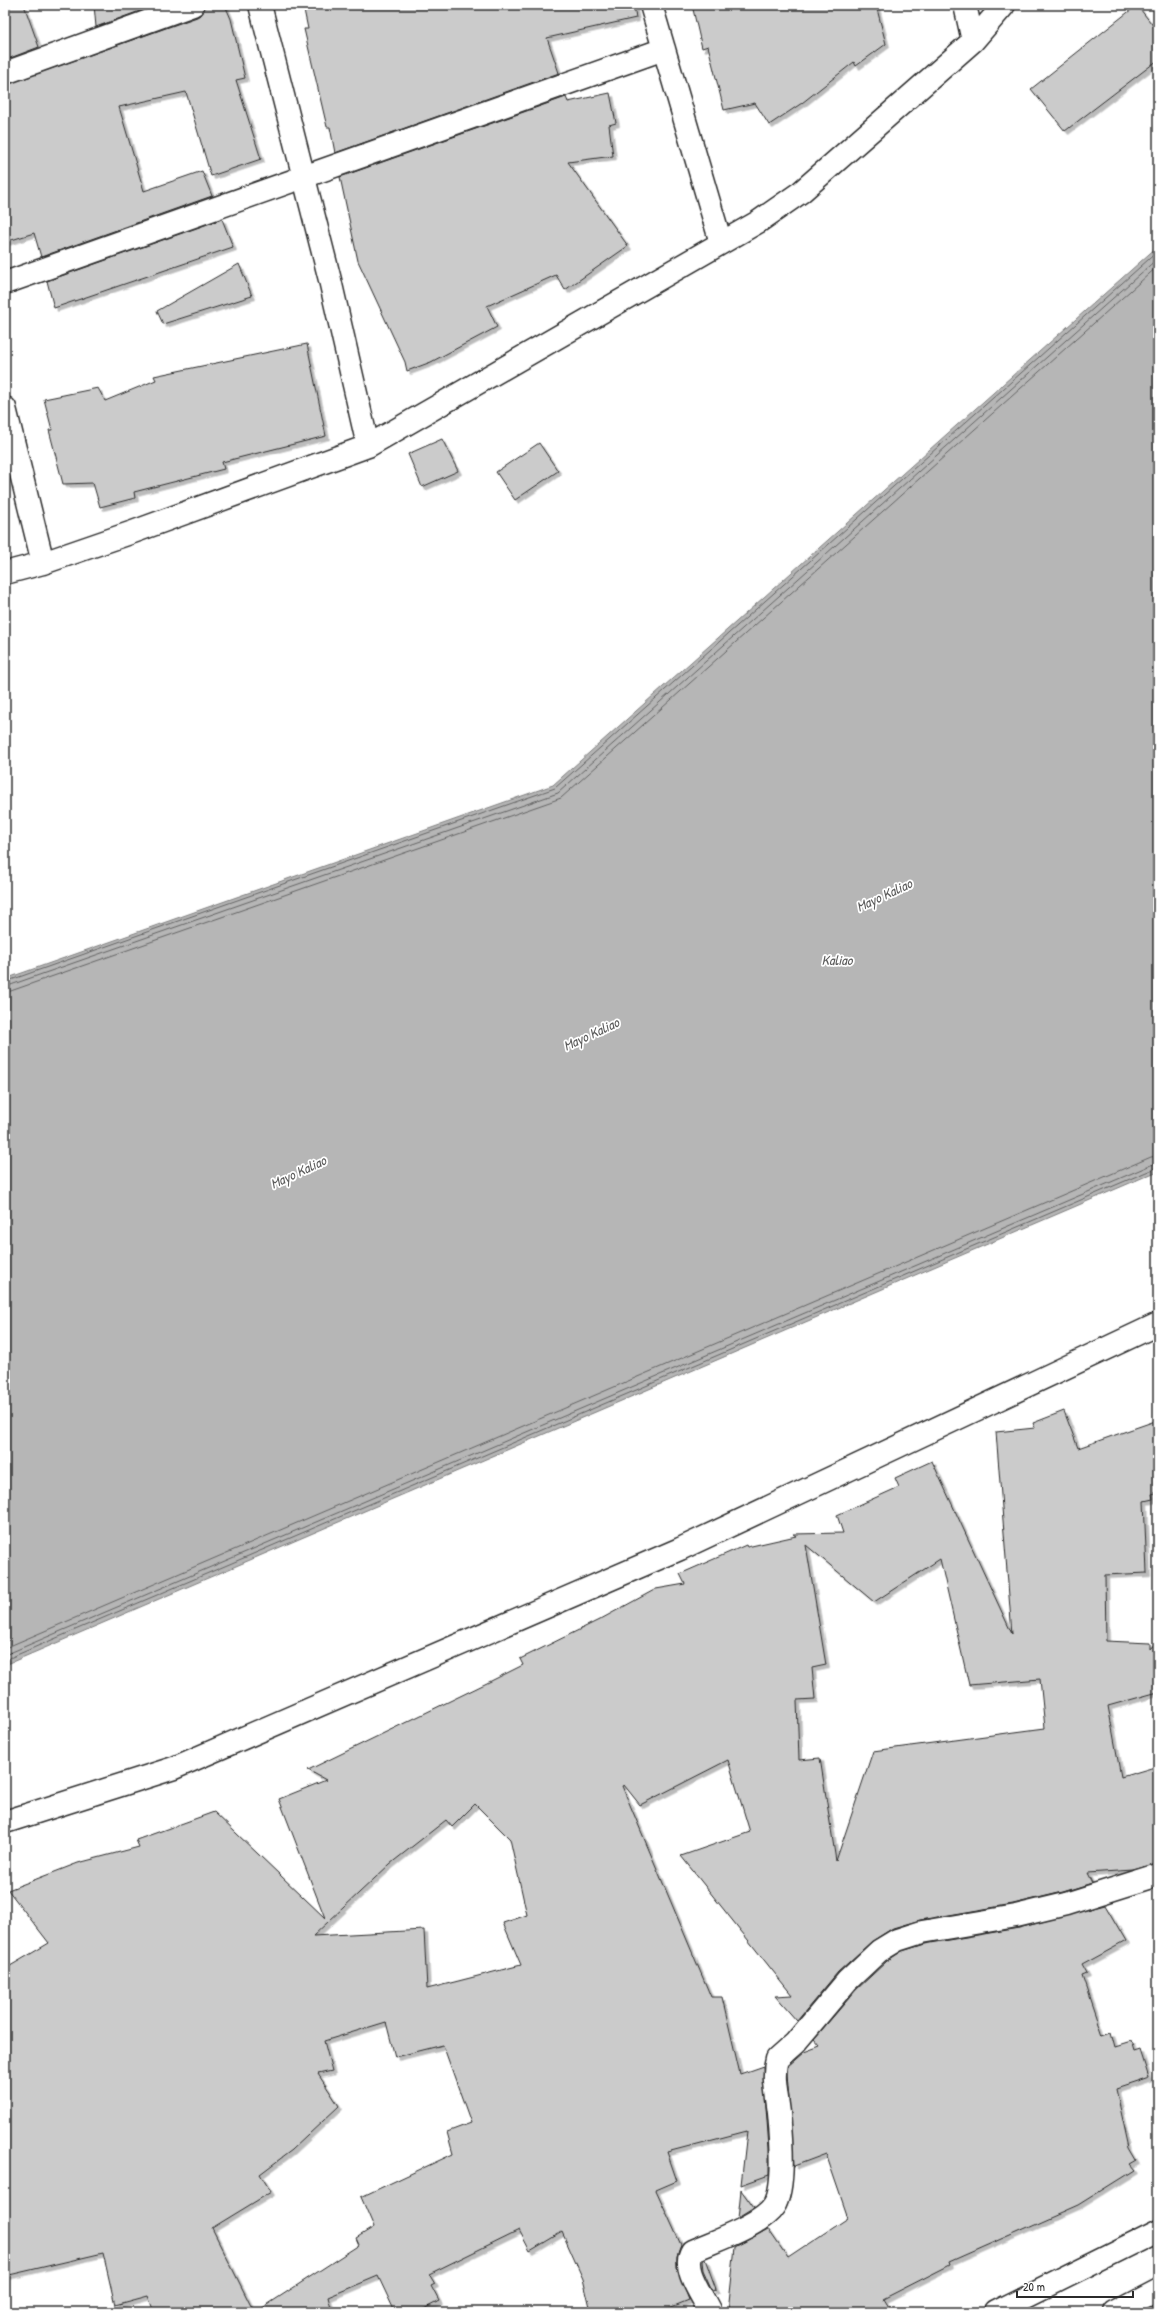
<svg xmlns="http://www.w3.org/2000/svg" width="1163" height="2317" font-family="'Patrick Hand',sans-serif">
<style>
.water{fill:#b6b6b6;stroke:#7e7e7e}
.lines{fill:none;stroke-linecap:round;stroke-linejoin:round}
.shore{stroke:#636363;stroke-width:1}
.building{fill:#cbcbcb;stroke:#2b2b2b;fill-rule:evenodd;filter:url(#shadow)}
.minor-casing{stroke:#2b2b2b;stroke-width:25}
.major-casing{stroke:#2b2b2b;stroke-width:25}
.minor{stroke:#fff;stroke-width:22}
.major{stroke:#fff;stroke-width:22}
.labels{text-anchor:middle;stroke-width:3.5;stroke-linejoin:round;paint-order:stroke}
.water-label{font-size:14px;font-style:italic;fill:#5c5c5c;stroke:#fff}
</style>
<defs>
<filter id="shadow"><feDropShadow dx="3.5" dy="3.5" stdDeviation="0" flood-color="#0004"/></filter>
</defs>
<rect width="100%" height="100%" fill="#fff"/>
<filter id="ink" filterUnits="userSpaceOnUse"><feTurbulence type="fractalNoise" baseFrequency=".025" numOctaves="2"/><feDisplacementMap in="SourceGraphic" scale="8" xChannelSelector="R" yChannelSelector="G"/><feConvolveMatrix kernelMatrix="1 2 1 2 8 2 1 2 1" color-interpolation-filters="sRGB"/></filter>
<g filter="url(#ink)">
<path class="water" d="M1158,246V1171L5,1665V979L553,785Z"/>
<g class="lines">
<path class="shore" d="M5,982L555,788L1158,251
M5,987L558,793L1158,258
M5,993L561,798L1158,266
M5,1648L1151,1157L1158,1156
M5,1655L1158,1162
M5,1660L1158,1167"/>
</g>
<path class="building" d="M5,5H24L39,47L5,60Z
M94,5H156L96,27Z
M205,5H225L231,19L245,78L236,80L261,159L211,176L186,92L119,107L144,191L202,171L212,196L41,257L34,233L5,242V85L197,17L203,13Z
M303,5H634L636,18L547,38L559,73L335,153L330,127H327L304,29H308Z
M692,5H876L886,44L856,66L854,62L802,103L769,125L755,103L724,110L708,46L702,48Z
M1137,5L1158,32V60L1065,131L1031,89Z
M610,93L616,123L609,125L613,156L568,162L628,246L565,290L556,275L487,306L497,327L431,362L407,371L405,362L358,261L340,177L566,97L568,102Z
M222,219L233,247L54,308L47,281Z
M239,264L252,296L163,324L157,311Z
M307,344L326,436L222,462L224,469L134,492L135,498L100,507L93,483L63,484L49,430H52L44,399L98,388L105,401L156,380L154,376Z
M442,439L458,471L422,487L408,454Z
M539,443L558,471L515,500L496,472Z
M1064,1411L1078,1448L1158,1420V1492L1152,1494L1153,1499L1144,1501L1147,1573L1105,1575L1106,1641L1150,1643V1649L1158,1640V1692L1108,1706L1121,1777L1158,1766V1863L1133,1870L1087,1873L1092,1883L1063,1892L1013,1904L920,1920L893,1928L871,1942L838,1972L797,2021L775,1996L792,1995L681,1856L750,1832L728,1760L640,1805L624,1785L622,1786L711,1997H722L740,2074L763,2066L769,2148V2175L741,2185L747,2131L667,2152L677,2181L656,2190L681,2245L677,2257V2268L689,2300L659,2312H591L583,2279L562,2232L530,2251L519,2230L429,2274L435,2284L431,2286L439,2301L418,2312H395L378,2276L328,2297L332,2312H256L359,2245L356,2238L374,2227L361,2197L453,2154L447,2132L471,2123L443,2045L395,2057L386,2022L324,2041L332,2071L318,2074L339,2106L292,2150L260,2174L271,2192L212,2228L254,2312H154L148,2296L115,2305L103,2253L5,2276V1969L49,1943L8,1890L78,1863L139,1847L136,1840L214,1812L325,1918L279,1799L326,1780L308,1770L489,1682L523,1665L520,1659L599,1620L656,1589L685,1584L680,1574L746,1545L747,1547L796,1536L793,1534L843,1533L837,1515L899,1487L895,1478L932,1461L1012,1634L996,1432L1035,1428L1033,1423ZM806,1545L874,1602L940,1559L969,1685L1040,1679L1045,1728L873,1751L836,1861L820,1758L799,1760L797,1700L815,1699L812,1668L826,1665ZM475,1804L510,1839L527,1915L503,1923L521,1965L427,1989L424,1930L313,1936L390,1864L446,1820L452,1827Z
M1105,1905L1126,1941L1082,1965L1087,1974L1082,1976L1102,2035L1111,2032L1115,2047L1131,2042L1134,2052L1140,2050L1149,2078L1116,2089L1129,2148L1136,2160L1129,2164L1134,2170L1078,2205L949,2262L950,2265L883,2299L891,2312H728L735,2247L768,2229L788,2258L848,2218L826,2154L794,2166L787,2073L788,2066L804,2052L820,2046L814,2039L856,1990L887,1961L902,1951L925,1944L1019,1928Z
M741,2190L754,2208L738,2218Z
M705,2259L716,2289L712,2290L703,2270L702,2261Z"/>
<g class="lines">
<defs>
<path id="minor" d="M260,5L330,280L368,446
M651,5L721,243
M965,5L973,41
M5,73L193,5
M5,283L664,49
M5,408L43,563
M5,573L43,563L133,532L368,446L758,222L801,192L973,41L1004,5
M5,1822L174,1768L680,1549L1158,1324
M710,2312C702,2294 681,2269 692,2251C714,2241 761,2226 774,2206C786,2187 781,2135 779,2113C777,2095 772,2076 777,2059L795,2043L847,1981L879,1951L897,1940L922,1932L1016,1916L1066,1904L1158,1875"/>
<path id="major" d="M995,2312L1158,2231
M1114,2312L1158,2289"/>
</defs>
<use href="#minor" class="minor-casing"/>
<use href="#major" class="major-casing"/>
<use href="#minor" class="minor"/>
<use href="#major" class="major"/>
</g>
</g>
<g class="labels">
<g class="water-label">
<text transform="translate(884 895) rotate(-25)" y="5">Mayo Kaliao</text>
<text x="837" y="965">Kaliao</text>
<text transform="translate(591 1034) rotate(-25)" y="5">Mayo Kaliao</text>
<text transform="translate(298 1172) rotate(-25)" y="5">Mayo Kaliao</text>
</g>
</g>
<rect width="1163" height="2317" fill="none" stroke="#fff" stroke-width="20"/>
<rect x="10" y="10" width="1143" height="2297" fill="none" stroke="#2b2b2b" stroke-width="1.5" filter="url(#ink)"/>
<path d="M1017 2291v6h116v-6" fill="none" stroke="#2b2b2b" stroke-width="2"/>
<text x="1023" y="2291" font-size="12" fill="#2b2b2b" stroke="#ffffff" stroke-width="3" paint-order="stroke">20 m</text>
</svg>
